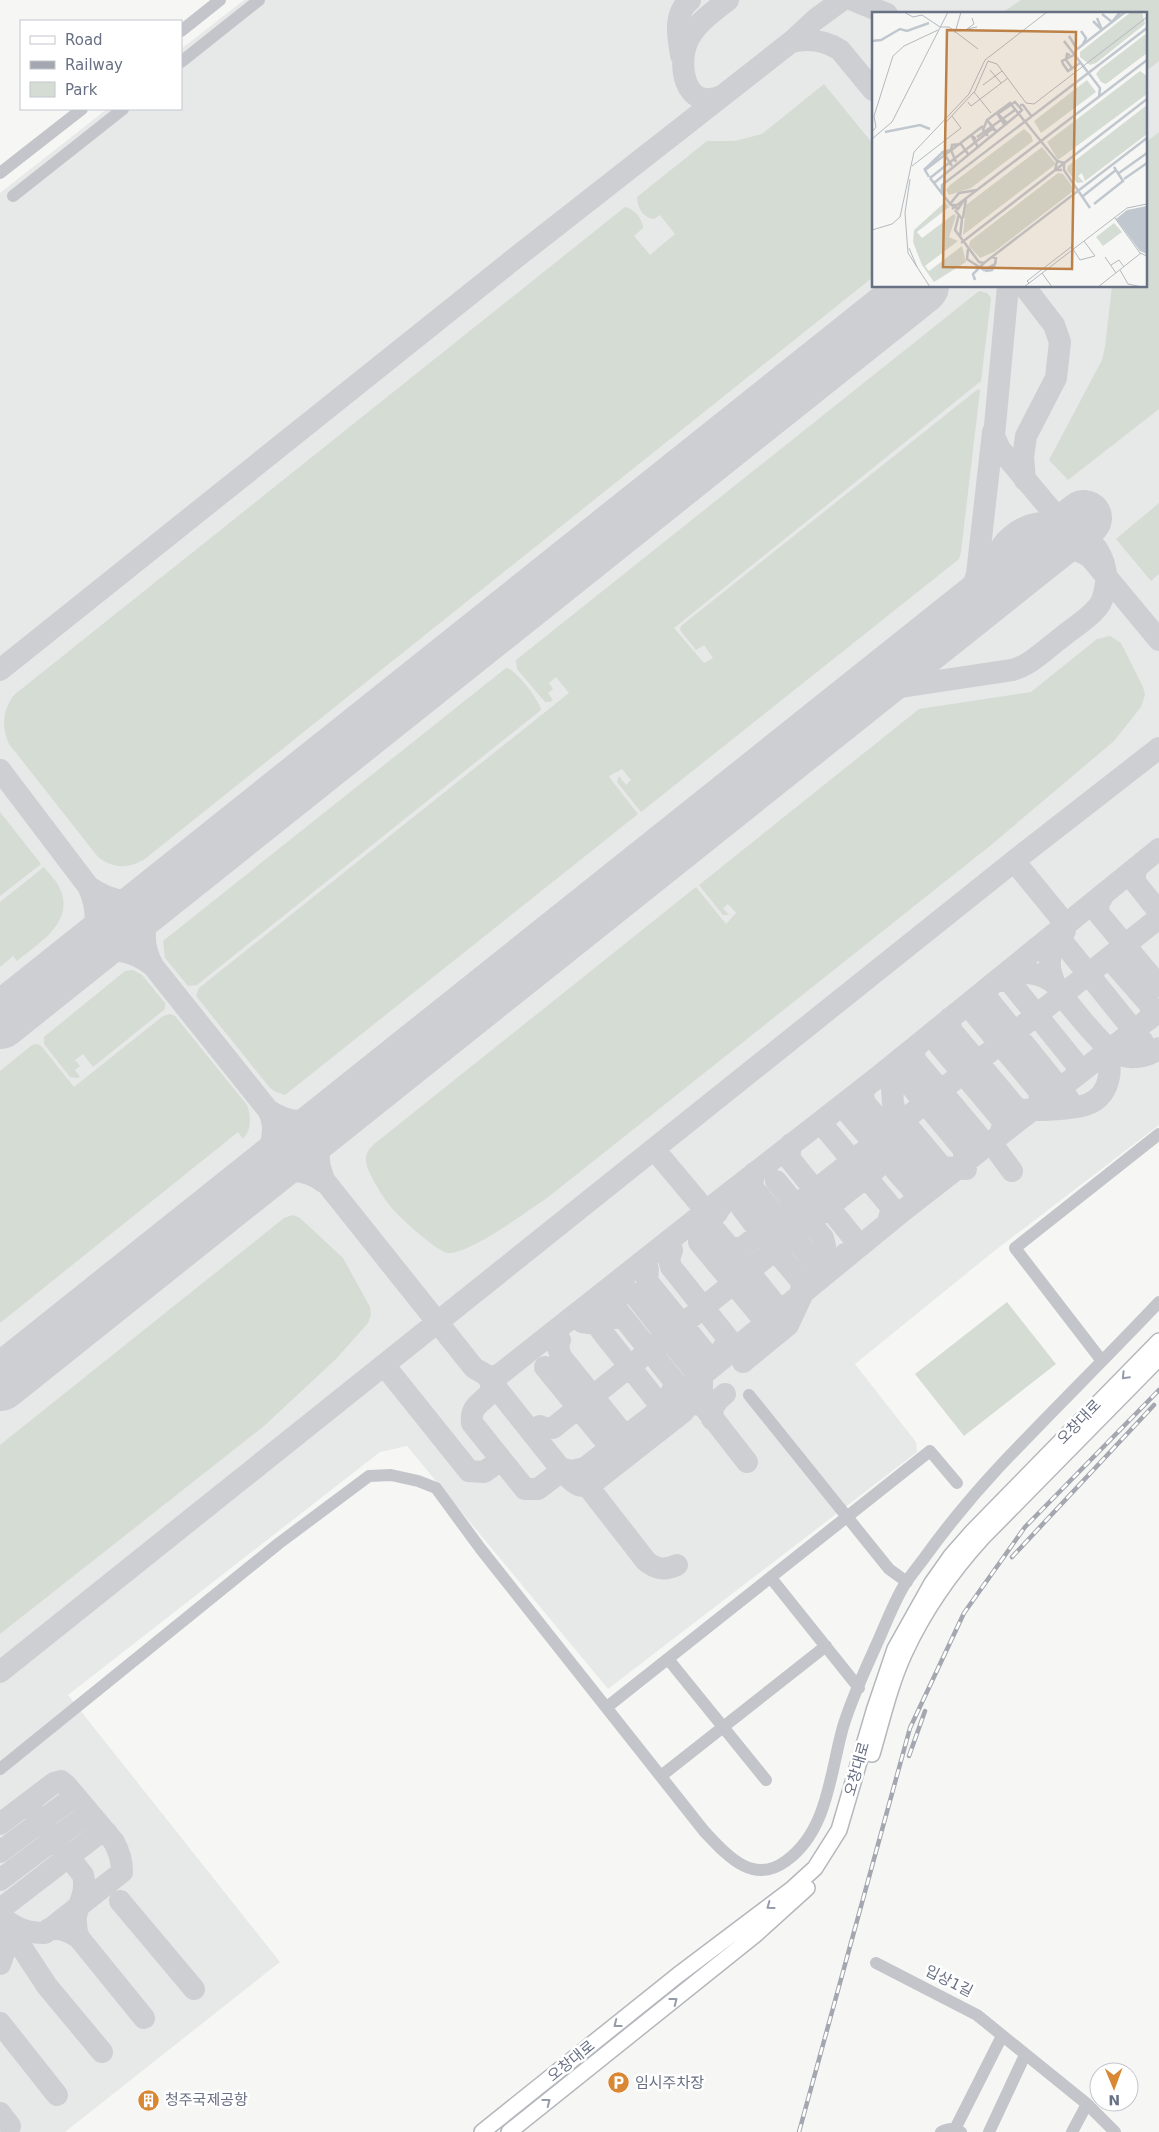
<svg xmlns="http://www.w3.org/2000/svg" width="1159" height="2132" font-family="'DejaVu Sans','Noto Sans KR',sans-serif">
<style>
.built{fill:#e7e8e8;fill-rule:evenodd}
.green{fill:#d5dcd4}
.lines{fill:none;stroke-linecap:round;stroke-linejoin:round}
.taxiway{stroke:#cdcfd2;stroke-width:22}
.runway{stroke:#cdcfd2;stroke-width:56}
.major-casing{stroke:#b4b7bc;stroke-width:18}
.minor{stroke:#c3c5ca;stroke-width:12}
.major{stroke:#fff;stroke-width:15}
.rail-casing{stroke:#a4a7af;stroke-width:4.5}
.rail{stroke:#fff;stroke-width:2.5;stroke-dasharray:8;stroke-linecap:butt}
.oneway{stroke:#959ba9}
.labels{text-anchor:middle;stroke-width:5;stroke-linejoin:round;paint-order:stroke}
.street-label{font-size:15px;fill:#687084;stroke:#fff}
.poi-label{font-size:15px;fill:#687084;stroke:#fff;text-anchor:start}
.inset-river{fill:none;stroke:#c1c7cf;stroke-width:2.5}
.inset-road{fill:none;stroke:#b4b9c0;stroke-width:1}
.view{fill:#bd8147;fill-opacity:0.15;stroke:#bd8147;stroke-width:2.5}
.inset-edge{fill:none;stroke:#687084;stroke-width:2.5}
</style>
<rect width="100%" height="100%" fill="#f6f7f4"/>
<path class="built" d="M244,0H1159V1125L993,1252L855,1364L916,1442L917,1452L608,1689L407,1446L380,1452L68,1695L280,1962L65,2132H0V193L107,109H181V49ZM873,14H1145V286H873Z"/>
<path class="green" d="M1021,0H1159V61L1145,72V14H1000Z
M824,84L873,144V277L146,858C130,869 113,869 98,857L9,744C1,726 3,710 14,695L625,207C633,208 643,219 643,228L634,236L650,255L675,234L660,215L654,219C643,218 637,207 637,197L707,141H735L762,134Z
M1159,132V409L1068,480L1049,460L1102,360L1105,347L1112,286H1145V143Z
M979,291L987,293L991,298L981,381L674,628L704,663L713,658L704,645L696,650L680,630L681,626L978,389L980,390L961,552L959,559L641,812L617,782L619,776L626,785L631,780L622,769C618,772 612,773 609,777L638,814L285,1095L276,1092L270,1088L196,996L199,988L569,693L556,677L549,683L553,689L548,693L553,700L550,702H545L517,669L516,660Z
M1159,503V574L1151,581L1116,539Z
M1110,636L1121,643L1143,687L1145,695L1141,707L1114,741L991,845L547,1198C527,1211 470,1254 448,1253C437,1252 394,1213 387,1202C381,1194 367,1171 366,1162C365,1155 368,1150 373,1145L696,887L726,924L736,913L728,904L723,908L729,915H723L699,885L919,709L1031,692L1097,639Z
M506,668C515,668 540,701 541,710L197,985L188,986L165,958L163,941Z
M0,812L41,864L0,896Z
M44,867C49,874 57,881 60,889C75,922 39,943 17,961L13,956L0,967V902Z
M133,970L142,975L165,1003V1009L93,1067L83,1054L75,1060L80,1066L75,1070L80,1077L76,1078L70,1077L44,1044V1037L125,971Z
M170,1014L175,1016L247,1105C251,1116 252,1129 243,1139L238,1132L0,1323V1071L32,1045L37,1044L42,1047L74,1087L163,1016Z
M293,1215L300,1218L343,1258L370,1307L371,1315L368,1323L336,1359L264,1426L0,1634V1445L284,1218Z
M1007,1302L1056,1364L964,1436L915,1374Z"/>
<g class="lines">
<path class="taxiway" d="M853,0L887,14
M789,44L816,19L842,0
M681,55C678,36 673,14 690,0
M722,96C684,112 676,63 689,38C698,22 714,11 728,0
M1008,286L994,436L1000,449L1067,529
M1024,286L1054,325L1060,342L1056,378L1026,436L1023,457L1025,480
M1038,555C1056,545 1073,546 1090,557L1159,640
M960,617L969,600L977,574L993,432
M0,670L509,263L791,42C809,38 824,40 840,50L873,90
M866,692L1012,670C1031,665 1046,649 1062,637C1073,628 1088,619 1097,608C1103,602 1105,591 1106,583C1109,532 1046,503 1009,538C989,556 996,583 979,602
M0,770L88,886C99,909 99,935 83,955
M1014,861L1059,916
M1139,866L1135,871V882L1159,912
M88,886C109,902 141,909 164,891
M167,888C145,911 137,937 153,966L474,1368L490,1377L499,1375L719,1201
M1104,894L1098,904L1099,914L1159,986
M1065,931C1057,940 1050,949 1050,961C1049,969 1052,977 1055,984C1061,996 1103,1047 1115,1053C1129,1060 1148,1058 1159,1048
M1065,945L1143,1042
M83,955C109,947 131,948 153,966
M1116,966L1151,1006V1015L1149,1019
M1002,981C1018,969 1041,971 1056,985
M1010,982L1077,1065L1076,1076
M988,988L987,998L1069,1100
M973,1000L972,1006L975,1014L1040,1092L1039,1105
M950,1018L951,1030L1017,1109C1032,1111 1074,1110 1088,1104C1112,1095 1115,1062 1102,1043
M937,1029L936,1037L939,1045L1003,1121L1001,1134
M916,1046L914,1051L915,1060L978,1135
M901,1058V1074L965,1151L963,1163
M909,1060L898,1068L894,1078L892,1089L893,1103L895,1111L942,1167L966,1169
M865,1087L863,1092L864,1102L929,1179L928,1191H917L912,1189C903,1178 873,1150 883,1138
M849,1100L847,1109L849,1114L881,1151L885,1147
M270,1111C292,1126 311,1121 335,1116
M828,1116L826,1120V1129L892,1208L888,1222
M791,1144L789,1158L856,1241C856,1248 853,1254 845,1254
M654,1149L700,1204L709,1208L721,1207
M998,1152L1012,1171
M754,1173L752,1187L818,1267V1278
M323,1177C314,1155 319,1133 335,1116
M249,1184C272,1169 303,1165 325,1183
M249,1184C264,1164 282,1135 268,1110
M742,1194V1208L761,1233L771,1243L778,1245L783,1243L780,1256L802,1282L801,1293
M717,1213L716,1205L719,1201L878,1077L1159,849
M730,1248L774,1303V1316L759,1314L699,1242L700,1227H712L730,1248H742L1159,918
M672,1250L669,1259L671,1267L738,1351L748,1353
M648,1269L647,1281L707,1355L711,1358L721,1359L723,1348
M582,1322L596,1324L656,1400L670,1401L672,1391
M596,1324L597,1310L610,1312L616,1318
M560,1340L558,1347L561,1357L619,1429L620,1437L618,1442H609
M743,1362L788,1325L825,1246L823,1238L776,1181
M384,1365L469,1471L484,1472L501,1460
M545,1367L603,1438
M486,1375L564,1473C575,1484 580,1491 595,1481L683,1412L688,1405L698,1404L702,1406V1380L673,1344L667,1342H659L662,1337V1330L634,1294L627,1291L618,1293L616,1305L618,1311L682,1391L687,1396L696,1397
M491,1381V1392C481,1404 470,1405 472,1423L525,1489H538L564,1469L571,1471L585,1468L661,1409L904,1210L1159,1011
M694,1394L747,1462
M712,1419C712,1406 715,1402 725,1394
M540,1426L543,1428H553L876,1169
M579,1475L646,1561C656,1569 664,1571 677,1565
M0,1672L1014,861L1159,748
M33,1799L31,1809L83,1875C89,1902 68,1908 79,1938C69,1931 61,1928 49,1929
M0,1824L54,1783L61,1781L66,1785L114,1842C119,1851 122,1861 122,1872L45,1933C28,1933 16,1929 3,1918
M0,1852L71,1799H78
M0,1880L84,1817L94,1818
M120,1901L194,1989
M3,1907L98,1834L102,1832L107,1833
M5,1922L47,1986L102,2052
M79,1938L144,2018
M0,1964L6,1947L4,1921
M0,2023L57,2095
M0,2113L10,2126"/>
<path class="runway" d="M0,1021L921,286
M0,1383L1084,518"/>
<defs>
<path id="major" d="M872,1754C882,1720 890,1684 905,1652C925,1609 952,1571 983,1537L1159,1358
M482,2132L678,1975L792,1889L815,1868L839,1830L874,1711L895,1649L932,1583L951,1556L973,1531L1159,1341
M509,2132L755,1935L807,1888"/>
</defs>
<use href="#major" class="major-casing"/>
<path class="minor" d="M181,31L220,0
M181,62L259,0
M0,173L82,109
M13,196L123,109
M1102,1361L1015,1248L1159,1134
M749,1395L889,1569L907,1582
M771,1578L859,1688
M668,1659L766,1780
M607,1707L930,1451L957,1483
M0,1769L278,1544L369,1476L391,1475L418,1481L436,1488L480,1548L704,1831C726,1854 752,1886 786,1861C828,1831 830,1773 843,1727C852,1697 866,1668 879,1639C886,1623 893,1605 902,1589C908,1578 917,1568 925,1557C948,1525 973,1495 1000,1466C1052,1411 1106,1358 1159,1302
M661,1776L826,1646
M876,1963L977,2015L1087,2104L1115,2132
M955,2129L1002,2036
M941,2132C949,2128 953,2128 961,2132
M989,2132L1025,2055
M1072,2132L1087,2104"/>
<use href="#major" class="major"/>
<defs>
<path id="rail" d="M1012,1557L1154,1405
M909,1756L925,1711
M799,2132L910,1728L964,1613L1025,1527L1159,1390"/>
</defs>
<use href="#rail" class="rail-casing"/>
<use href="#rail" class="rail"/>
</g>
<defs><path id="oneway-chevron" d="M-2-3.5L2.5 0L-2 3.5" fill="none" stroke-width="1.6" stroke-linecap="round" stroke-linejoin="round" transform="scale(1.25)"/></defs>
<g class="oneway">
<use href="#oneway-chevron" transform="translate(1125 1376) rotate(134)"/>
<use href="#oneway-chevron" transform="translate(770 1906) rotate(144)"/>
<use href="#oneway-chevron" transform="translate(674 2001) rotate(-38)"/>
<use href="#oneway-chevron" transform="translate(617 2024) rotate(142)"/>
<use href="#oneway-chevron" transform="translate(547 2102) rotate(-38)"/>
</g>
<defs>
<symbol id="parking-disc" viewBox="-11 -11 22 22"><circle r="9.5" fill="#d98733" stroke="#fff"/><path d="M-3.5-5.5H1a3.5 3.5 0 0 1 0 7H-1V5.5H-3.5ZM-1-3.4V-.6H.8a1.4 1.4 0 0 0 0-2.8Z" fill="#fff"/></symbol>
<symbol id="building-disc" viewBox="-11 -11 22 22"><circle r="9.5" fill="#d98733" stroke="#fff"/><path d="M-4-6H4V6H1V3H-1V6H-4ZM-2.5-4.3h1.7v1.8h-1.7ZM.8-4.3h1.7v1.8H.8ZM-2.5-1h1.7V.8h-1.7ZM.8-1h1.7V.8H.8Z" fill="#fff"/></symbol>
</defs>
<g fill-rule="evenodd">
<use href="#parking-disc" x="606" y="2070" width="25" height="25"/>
<use href="#building-disc" x="136" y="2088" width="25" height="25"/>
</g>
<g class="labels">
<g class="street-label">
<text transform="translate(1079 1422) rotate(-46)" y="5">오창대로</text>
<text transform="translate(857 1769) rotate(-74)" y="5">오창대로</text>
<text transform="translate(949 1981) rotate(27)" y="5">입상1길</text>
<text transform="translate(571 2061) rotate(-39)" y="5">오창대로</text>
</g>
<g class="poi-label">
<text x="635" y="2088">임시주차장</text>
<text x="165" y="2105">청주국제공항</text>
</g>
</g>
<g transform="translate(872 12)">
<rect width="275" height="275" fill="#f6f7f4"/>
<path d="M259,0H270L273,12L224,51L218,53L208,45V40ZM275,21V41L234,72L229,70L224,62L228,57ZM268,59L275,64V82L186,148L175,130ZM215,68L224,80L169,121L162,109ZM275,93V122L213,169L210,161L206,164L212,170L205,171L195,158L196,154ZM152,117L159,123L161,129L99,176L77,183L74,178L78,173ZM170,135L184,152L91,223L94,193ZM186,161L191,162L200,174V180L122,240L108,246L97,234L98,229ZM73,190L77,195L45,220L50,226L82,202L84,204L77,225L86,229L53,254L57,259L90,234L94,250L62,270L50,253L41,230L42,218ZM242,211L250,220L231,234L224,225Z" fill="#d5dcd4"/>
<path d="M275,194V242L268,239L244,207L255,198Z" fill="#c1c7cf"/>
<path class="inset-river" d="M230,2L240,10L248,0M221,9L230,18L225,6M209,19L214,26L210,34M197,24L205,37M0,29L9,28L28,17L35,19L57,11M192,29L228,76L227,85M203,42L204,38L253,0M198,43L195,42L194,48L200,56M202,43L190,49L191,52L196,59L208,51M148,93H151L160,105M125,101L134,110V112H132ZM127,101L143,90L150,98L145,103M120,115L116,109L124,119M13,120L48,113L58,117M116,124L111,118L115,108L138,91L185,149L192,151V158L218,196M105,125L143,98M104,127L99,123L106,135M79,138L80,133L89,132L96,142M185,150L183,158H190M80,154L71,140L79,138L84,150M52,158L71,140M247,161L275,141M57,165L53,158L111,114M58,166L120,117L124,119M58,166L79,193H86M252,167L275,151M62,171L145,103M70,181V173L275,16M211,184L244,158M92,188L86,197L78,192L87,181L105,178M222,192L251,169L242,155M80,197L275,48M83,198L90,207L88,225M87,202L83,218L107,250L112,251L275,126M91,206L94,187M89,231L275,87M96,237L95,247L112,258L123,252L124,246L120,245M113,259L120,258L124,250M103,268L101,262L112,251"/>
<path class="inset-road" d="M32,0L41,5L50,3L68,15H77L106,37M100,6L102,12L95,17L105,15M83,21L89,0M118,58L129,71M111,73L130,59M102,80L119,101M96,90L99,94L136,66M74,110L103,79L116,49L125,52L154,91L162,92L275,5M0,120L4,115L2,104L21,44L32,34L66,18M0,127L20,110L76,0M40,154L89,116L80,104M38,167L33,201L36,241L58,275M243,206L268,241L275,244M0,218L20,212L28,205L42,140L97,82L113,48L175,0M37,236L45,255M201,237L208,248L223,244L212,229M233,245L244,261M239,253L247,248L252,255M248,258L256,272L270,275M170,261L180,275M157,271L155,269L199,235M152,275L255,196L275,192M226,275L269,241"/>
<path class="view" d="M75,18L204,20L200,257L71,255Z"/>
<rect width="275" height="275" class="inset-edge"/>
</g>
<rect x="20" y="20" width="162" height="90" fill="#ffffff" stroke="#c3c6ce"/>
<rect x="30" y="36" width="25" height="8" fill="#ffffff" stroke="#c3c6ce"/>
<text x="65" y="45" font-size="15" fill="#687084">Road</text>
<rect x="30" y="61" width="25" height="8" fill="#a4a7af" stroke="#c3c6ce"/>
<text x="65" y="70" font-size="15" fill="#687084">Railway</text>
<rect x="30" y="82" width="25" height="15" fill="#d5dcd4" stroke="#c3c6ce"/>
<text x="65" y="95" font-size="15" fill="#687084">Park</text>
<g transform="translate(1114 2087) rotate(179)"><circle r="24" fill="#ffffff" stroke="#c3c6ce"/>
<path d="M0-4L9 19L0 12L-9 19Z" fill="#d98733"/>
<text y="-8" font-size="14" font-weight="bold" text-anchor="middle" fill="#687084">N</text>
</g>
</svg>
